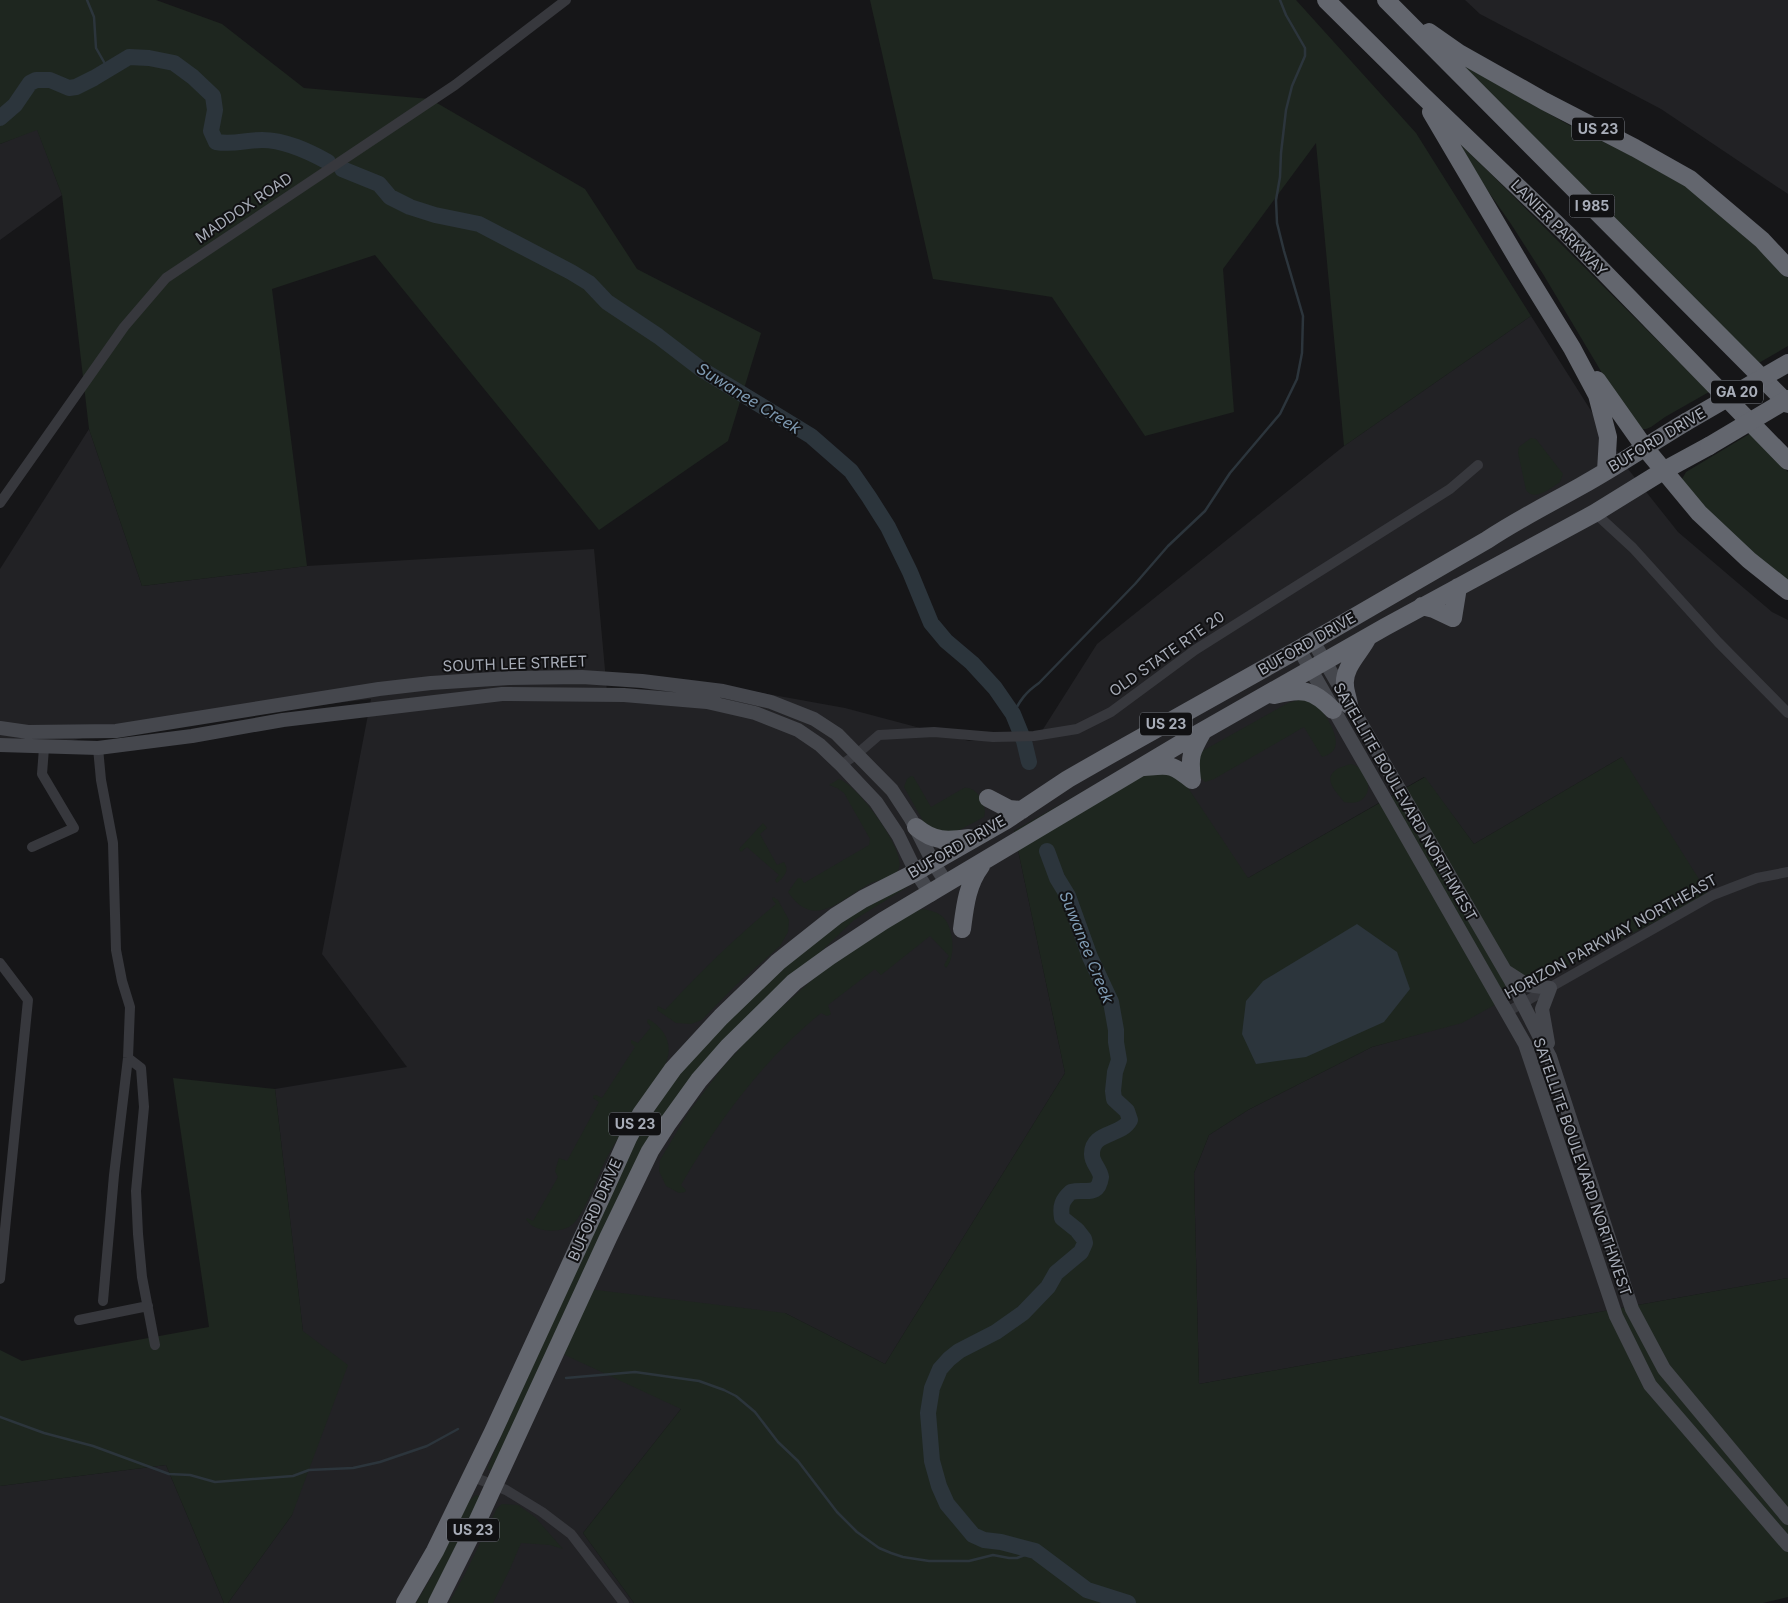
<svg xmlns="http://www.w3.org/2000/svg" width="1788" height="1603" font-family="Inter,sans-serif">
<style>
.built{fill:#222225}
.green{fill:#1e261f}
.water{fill:#2c353c}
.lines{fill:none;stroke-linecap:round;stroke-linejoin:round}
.stream{stroke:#2c353c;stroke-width:2.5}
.river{stroke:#2c353c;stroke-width:16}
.street{stroke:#37383d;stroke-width:10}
.secondary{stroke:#45474d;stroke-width:14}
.highway{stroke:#63666e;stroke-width:18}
.highway-bridge{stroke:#63666e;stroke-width:18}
.labels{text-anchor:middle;stroke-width:4;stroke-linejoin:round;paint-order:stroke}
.shield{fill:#111113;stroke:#7b7e86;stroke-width:1}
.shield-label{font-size:14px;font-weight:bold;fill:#a8adb8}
.street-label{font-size:15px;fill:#a8adb8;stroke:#111113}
.water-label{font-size:16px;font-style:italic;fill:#7f9bb3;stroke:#111113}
</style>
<rect width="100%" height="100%" fill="#161618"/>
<path class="built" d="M1465,0H1788V194L1661,109L1480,14Z
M37,129L62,195L0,240V144Z
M1531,316L1628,469L1678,532L1772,612L1788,620V1278L1199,1384L1194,1173L1209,1135L1248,1110L1372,1047L1462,1022L1551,974L1622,757L1474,844L1424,777L1248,878L1082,793L1014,831L1065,1073L885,1364L785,1313L681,1409L583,1533L634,1603H228L292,1515L303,1332L275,1089L407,1067L322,954L371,699L123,728L34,750L0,749V569L89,429L142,586L307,566L594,549L607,692L718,685L845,708L969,741L1040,734L1097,644L1344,446Z
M166,1465L224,1603H0V1486Z"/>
<path class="green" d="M0,0H156L222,24L304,88L430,99L585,189L637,269L761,333L728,441L599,530L375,255L272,289L307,566L142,586L89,429L62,195L37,130L0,144Z
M870,0H1296L1416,133L1531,316L1344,446L1316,143L1223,269L1234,412L1145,436L1052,297L933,279Z
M1430,36L1474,70L1512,93L1569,125L1630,155L1692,190L1759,249L1788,278V346L1757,364Z
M1460,144L1488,171L1709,392L1665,417L1651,427L1646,429H1642L1614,393L1543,274L1511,224L1483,184Z
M1751,433L1788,472V582L1742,543L1688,490L1682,479L1686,472Z
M1531,438L1536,439L1563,474L1560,482C1551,488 1535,502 1526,490L1518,453L1519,447Z
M1302,699C1306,700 1310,700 1313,702C1324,710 1343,739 1333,751C1330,754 1326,756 1322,757L1304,727L1214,779L1205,782L1197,774V754L1288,703Z
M1161,747L1248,878L1425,777L1474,844L1622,757L1709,895L1551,974L1462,1023L1372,1047L1248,1110L1209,1135L1194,1173L1199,1384L1788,1278V1597L1763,1603H634L583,1533L681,1409L552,1349L499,1464L490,1470L487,1469L516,1402L521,1383L638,1136L665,1095L692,1058L766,980L849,917L909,884V886L854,920L712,1055L580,1288L785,1313L885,1364L1065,1073L1014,831Z
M1351,764C1374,769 1376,809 1344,802C1335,790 1321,778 1339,768C1344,766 1347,765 1351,764Z
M911,776H913L931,807L964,788C977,786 988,806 984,817L952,834L927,828L904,787L907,779Z
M839,779C856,784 906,849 899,868C895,879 879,879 869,884C841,899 814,931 788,892L798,878H801L804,883L869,845L870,839L844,793L837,788L829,785Z
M763,823L767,828L760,834L777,865L784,862C790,871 784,877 777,883L775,880L779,875L747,847L741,852L739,849Z
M773,897L778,900L789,920L788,932L780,946L736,985L702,1020L691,1024L676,1023L657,1010L658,1006L665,1010C701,971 735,938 776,904L772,899Z
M924,909C931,911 938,912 943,917C954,928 956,957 946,968L944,965L949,956L930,936L881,975L875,969L828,1005L831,1014L827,1016L821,1013C763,1060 718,1121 681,1185L686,1190L685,1192L679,1193L666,1186L659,1171L660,1160L688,1113L723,1067L759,1027L820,973L861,944L918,910Z
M648,1019C666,1029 674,1046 665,1065C645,1096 624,1126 606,1159C598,1175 585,1213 573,1224C562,1234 533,1233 526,1219L527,1218L533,1221L558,1177L555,1171L559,1158L567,1161L599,1102L593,1098V1096L596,1095L602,1098L635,1047L631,1043V1040L638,1043L651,1027L647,1022Z
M173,1078L275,1089L303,1331L348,1365L292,1515L228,1603H224L166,1465L0,1486V1350L22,1361L209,1327Z
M476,1495L479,1496L478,1509L431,1603H416L432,1576L468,1502Z
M502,1504L518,1505L535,1517L563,1549L550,1545L521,1543L509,1571L493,1603H449L466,1572L497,1508Z"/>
<path class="water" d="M1357,924L1397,952L1410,989L1384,1022L1306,1057L1256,1064L1242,1034L1246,1001L1263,981Z"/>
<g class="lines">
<path class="stream" d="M87,0L94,17L96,48L108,69
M1013,714C1020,700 1026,692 1039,683L1135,584L1168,546L1205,511L1230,473L1280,414L1297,379L1302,353L1303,316L1284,251L1277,223L1276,200L1280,177L1281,153L1286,110L1292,86L1305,56V48L1286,15L1280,0
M566,1378L635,1372L699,1381L724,1390L736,1396L755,1412L778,1442L798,1461L837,1512L857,1532L879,1548L891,1553L903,1557L929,1561H969L993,1555L1009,1558H1017L1035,1551
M0,1417L44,1433L93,1446L169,1474L190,1475L215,1482L293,1476L309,1470L353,1468L380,1462L427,1446L458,1429"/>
<path class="river" d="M0,118L15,105L30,83L36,80H50L69,88L76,87L94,78L129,57L149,58L174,63L193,77L213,96L215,110L211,131L216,142C234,145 245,140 262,140C285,140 308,151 328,162
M342,169L379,184L390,197L410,207L435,215L479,224L571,272L589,283L607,302L658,336L701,369L811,436L851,471L869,497L888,527L910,572L931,623L946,641L972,663L995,688L1013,714L1024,741L1029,762
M1047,851L1057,878L1068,896L1090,957L1111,1002L1116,1030V1042L1119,1060L1115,1072L1113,1091L1114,1099L1127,1111L1130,1120C1121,1137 1091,1131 1092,1155C1092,1163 1100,1169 1101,1177C1098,1198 1085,1188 1071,1192C1062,1200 1060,1206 1062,1218L1077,1230L1084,1239L1085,1243L1081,1252L1056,1273L1048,1287L1023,1313L996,1332L959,1351L949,1359L940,1369L932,1388L928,1413L932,1461L939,1486L947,1504L973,1535L984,1540L1001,1542L1035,1551L1087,1590L1128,1603"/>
<path class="street" d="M0,503L124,327L166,278L455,85L566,0
M1595,513L1633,548L1718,642L1788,713
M98,748L101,780L113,843L116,950L122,981L130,1007L128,1058L114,1175L103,1301
M841,765L857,754L879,735L934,732L993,737L1034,736L1077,729L1111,712L1195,650L1450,489L1478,465
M32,847L74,828L42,774L44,748
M0,963L28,1000L0,1279
M1507,1012L1713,895L1757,878L1788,872
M128,1058L141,1068L144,1107L136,1191L138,1234L142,1277L155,1345
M79,1320L148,1306
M471,1476L506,1490L542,1512L571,1534L624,1603"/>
<path class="secondary" d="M1313,641L1511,981L1550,1057L1632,1309L1664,1369L1788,1518
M1299,649L1525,1044L1616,1316L1650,1385L1788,1545
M0,728L28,732L116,731L379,689L431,683L509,678L582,677L642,681L723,691L771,702L814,719L837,734L892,790L911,819L933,862L947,884
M0,745L98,748L192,736L283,720L502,694L624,695L707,702L755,713L798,730L820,745L841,765L876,802L898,835L916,872L931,895
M1507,972L1527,985L1550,988L1542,1009L1548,1043"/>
<path class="highway" d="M1326,0L1421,94L1567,234L1788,461
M1386,0L1788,404
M1429,32L1459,53L1544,101L1635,148L1690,179L1762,240L1788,268
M1431,112L1524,270L1572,348L1597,395L1608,437L1606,471
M1597,380L1645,448L1699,513L1749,560L1788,591
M1422,606L1434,609L1453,618L1458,587
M1274,695C1302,688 1313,689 1333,710
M1349,705C1348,698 1345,691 1345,685C1343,667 1361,652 1368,637
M1144,767C1170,765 1171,763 1192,780
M1192,780C1189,756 1191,752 1203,731
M988,798L1009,809L1022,810
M916,827C934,842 947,841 969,838
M962,929C965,906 967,885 981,866
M405,1603L435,1551L493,1432L606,1187L628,1138L641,1114L673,1069L721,1017L778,962L836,916L863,899L916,872L1005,821L1068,779L1110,755L1299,649L1487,540C1517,520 1549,504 1581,486C1617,466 1651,443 1686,422
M437,1603L472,1533L608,1238L650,1151L668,1123L699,1080L728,1047L794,982L830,956L883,921L1185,741L1385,627L1595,513L1663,471L1709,446"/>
<path class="highway-bridge" d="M1686,422L1788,363
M1709,446L1788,399"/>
</g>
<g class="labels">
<g class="shield">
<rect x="1572" y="117.5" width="52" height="23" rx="4"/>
<rect x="1569.5" y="194.5" width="45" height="23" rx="4"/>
<rect x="1711" y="380.5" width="52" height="23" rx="4"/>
<rect x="1140" y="712.5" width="52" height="23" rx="4"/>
<rect x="609" y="1112.5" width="52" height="23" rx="4"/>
<rect x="447" y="1518.5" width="52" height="23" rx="4"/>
</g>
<g class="shield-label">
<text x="1598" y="134">US 23</text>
<text x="1592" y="211">I 985</text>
<text x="1737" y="397">GA 20</text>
<text x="1166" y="729">US 23</text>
<text x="635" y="1129">US 23</text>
<text x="473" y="1535">US 23</text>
</g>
<g class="street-label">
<text transform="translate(244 208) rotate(-34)" y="5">MADDOX ROAD</text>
<text transform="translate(1559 228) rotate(45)" y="5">LANIER PARKWAY</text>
<text transform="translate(1657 440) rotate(-31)" y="5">BUFORD DRIVE</text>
<text transform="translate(1307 644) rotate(-30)" y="5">BUFORD DRIVE</text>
<text transform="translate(1167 654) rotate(-35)" y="5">OLD STATE RTE 20</text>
<text transform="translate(515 664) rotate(-2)" y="5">SOUTH LEE STREET</text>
<text transform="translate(1405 802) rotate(60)" y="5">SATELLITE BOULEVARD NORTHWEST</text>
<text transform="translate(957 847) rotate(-30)" y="5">BUFORD DRIVE</text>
<text transform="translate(1611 937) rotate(-29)" y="5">HORIZON PARKWAY NORTHEAST</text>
<text transform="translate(1582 1167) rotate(71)" y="5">SATELLITE BOULEVARD NORTHWEST</text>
<text transform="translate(595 1210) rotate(-66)" y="5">BUFORD DRIVE</text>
</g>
<g class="water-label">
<text transform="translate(749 398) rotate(32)" y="6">Suwanee Creek</text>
<text transform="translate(1087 947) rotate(68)" y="6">Suwanee Creek</text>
</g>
</g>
</svg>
